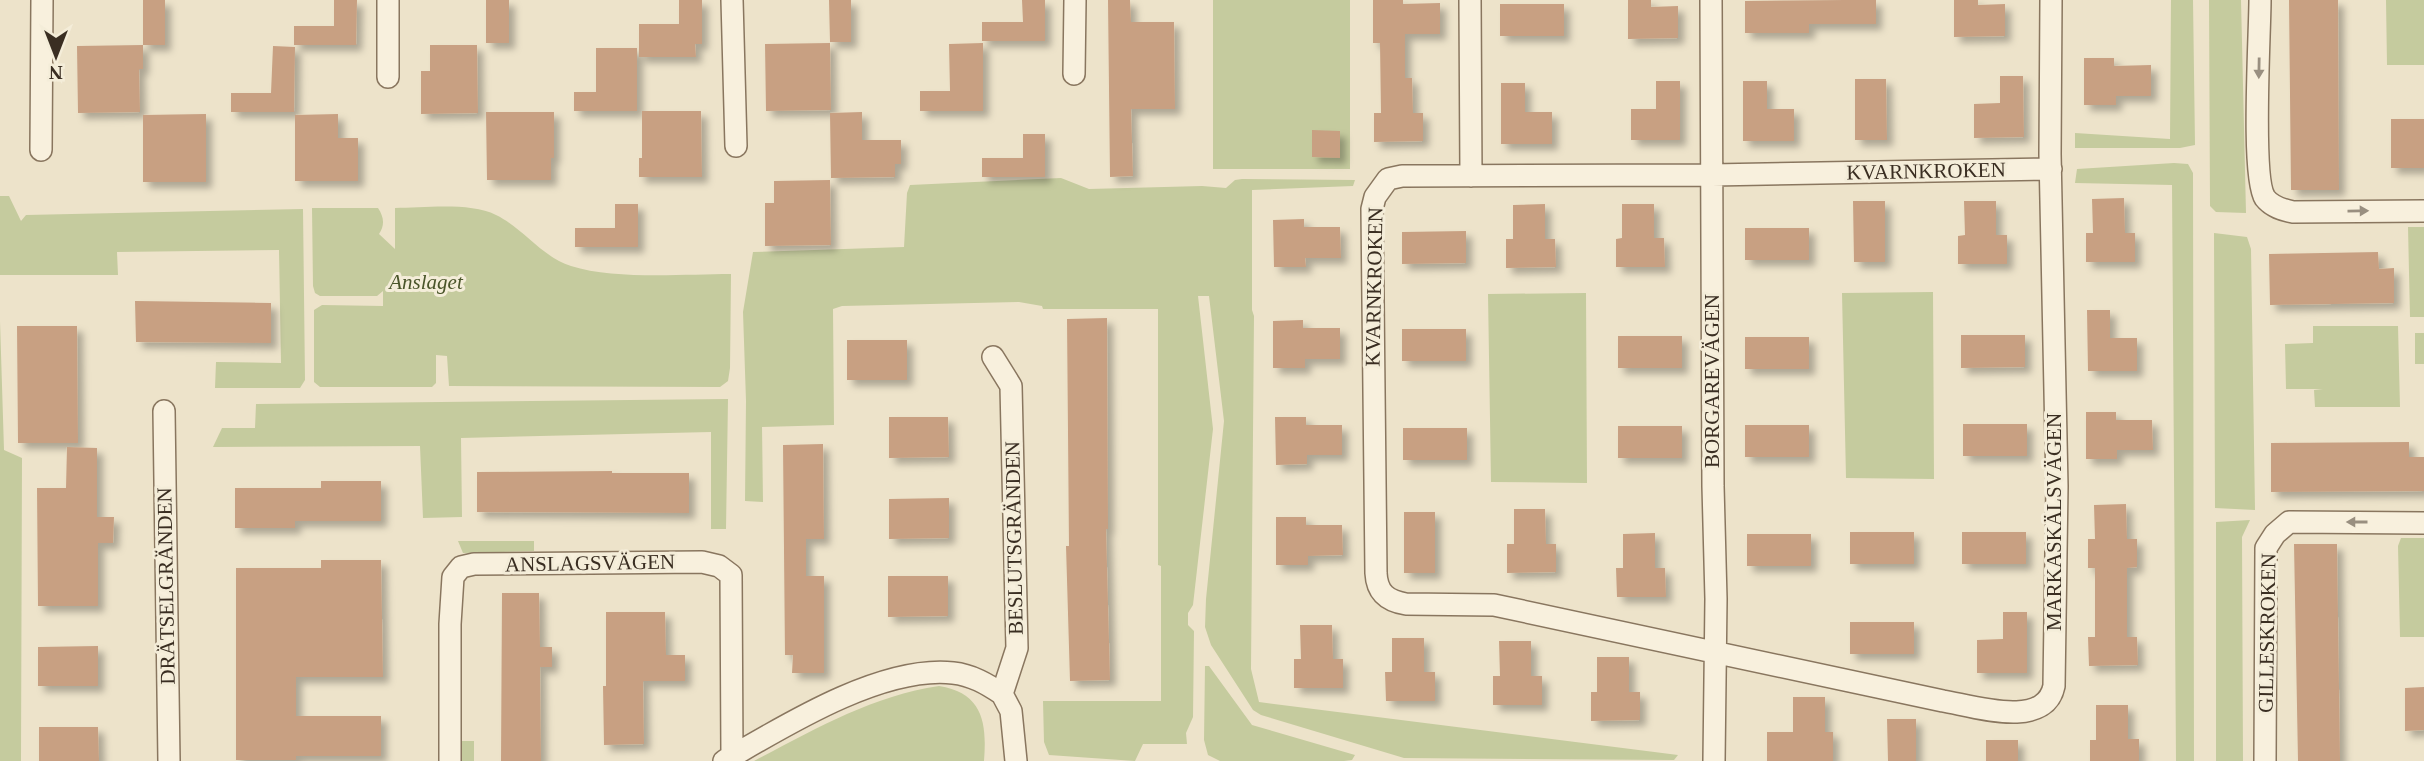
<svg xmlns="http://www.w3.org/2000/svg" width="2424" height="761" font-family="'Times New Roman',serif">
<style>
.green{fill:#c5cb9e}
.building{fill:#c8a082;filter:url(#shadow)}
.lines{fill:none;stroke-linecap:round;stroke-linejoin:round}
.minor-casing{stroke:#89765f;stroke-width:24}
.minor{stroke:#f8f0dd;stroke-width:21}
.oneway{fill:#998f80}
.labels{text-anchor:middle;stroke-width:6;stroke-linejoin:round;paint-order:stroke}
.street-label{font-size:21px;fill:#3a2e22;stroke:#f4edd9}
.park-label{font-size:21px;font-style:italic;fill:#4a552a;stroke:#f4edd9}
</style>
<defs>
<filter id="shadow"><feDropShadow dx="6" dy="6" stdDeviation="3.5" flood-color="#0004"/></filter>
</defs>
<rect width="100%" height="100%" fill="#ede3ca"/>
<path class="green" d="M1213,0H1350V169H1213Z
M2171,0H2193L2195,145L2180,148H2075V133L2170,139Z
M2209,0H2241L2246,213L2216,212L2210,206Z
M2386,0H2424V65H2387Z
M2174,163L2188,164L2193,173L2194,761H2176L2172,185L2075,183L2077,169Z
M1061,178L1089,189L1202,186L1226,188L1235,180L1242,179L1355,180L1353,186L1252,190V310L1254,316L1251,669L1259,702L1678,755L1674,760L1404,758L1261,715L1253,710L1211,645L1205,627L1206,599L1224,421L1209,296H1198L1213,429L1193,605L1188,613V625L1194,631L1193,717L1186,733L1187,744H1143L1135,761L1049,755L1044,742L1043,701H1161V566L1158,565V309H1043L1042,306L1019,302L842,306L833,309L834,425L762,427L763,502L745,501L746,401L743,312L753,252L904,247L907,193L910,185Z
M0,196H9L21,221L26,215L303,209L305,380L300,388H215L216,362L281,363L279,250L117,252L118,275H0Z
M312,208H378C384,217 385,225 379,234L395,249V208C424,208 470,202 496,215C523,228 542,257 571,266C615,280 684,274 731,274L730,368L728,381L720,387L449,386L447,356L436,355V383L432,387H320L314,382V310L322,305L383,306V291L377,296H320L315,293L313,286Z
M2408,227H2424V317H2410Z
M2214,233L2247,237L2251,249L2255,510L2215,508Z
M1933,292L1934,479L1846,478L1842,293Z
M1586,293L1587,483L1491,482L1488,294Z
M0,321L4,450L22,458L21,761H0Z
M2313,326H2398L2400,407H2315L2314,390L2323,389H2286L2285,344L2313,343Z
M2415,333H2424V364H2415Z
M728,399L726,529H711V432L461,438L462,517L423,518L420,446L213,447L222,428H255L256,404Z
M2250,520L2242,537L2243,761H2216V522Z
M2401,538H2424V637H2400L2398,546Z
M458,541H534V551L463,553Z
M1205,666H1209L1252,725L1355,755L1352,760L1344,761H1220L1208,755L1204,740Z
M939,686C983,693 987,723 984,761H754C814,730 871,696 939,686Z
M460,741H474V761H460Z"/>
<path class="building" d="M143,0H165V45H143Z
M334,0H357L356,45H294V26H334Z
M486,0H509V43H486Z
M679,0H702V44H695L696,57H639V24H679Z
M829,0H851V42H830Z
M1022,0H1045V41H982V22H1023Z
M1108,0H1130L1131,22H1174L1175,109H1131L1133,176L1110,177Z
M1373,0H1403V4L1440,3V34H1405V78H1412L1413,113H1423V141L1374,142V113H1381L1380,43H1373Z
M1628,0H1651V7L1678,6V38L1628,39Z
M1845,0H1876V24H1809V33H1745V1Z
M1954,0H1978V5L2005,4V36L1954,37Z
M2289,0H2338L2339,190H2291Z
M1500,4H1564V36H1500Z
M830,43L831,110L766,111L765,44Z
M983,43V111H920V91H950L949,44Z
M143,45V69H139L140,112L78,113L77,46Z
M430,45H477L478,113L421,114V71H430Z
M273,46L295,47L294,112H231V93H271Z
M596,48H637V111H574V92H596Z
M2084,58H2114V66L2151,65V96H2116V105H2084Z
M2000,76H2023L2024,137L1974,138V104L2000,103Z
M1855,79H1886L1887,140H1855Z
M1656,81H1680V140H1631V109H1656Z
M1743,81H1767V109H1794V141H1743Z
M1501,83H1525V112H1552V144H1501Z
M642,111H701L702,177H639V158H642Z
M486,112H554V158H551V180H487Z
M862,112V140H901V164H895V177L831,178L830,113Z
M206,114V182H143V115Z
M338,114V138H358V181H295V115Z
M2391,119H2424V168H2391Z
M1312,130L1340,131V158L1312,157Z
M1023,134H1045V177H982V158H1023Z
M830,180L831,245L765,246V203H774V181Z
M2124,198L2125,233H2135V262H2086V233H2093L2092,199Z
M1853,201H1885V262H1854Z
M1964,201H1996V235H2007V264H1958V236L1965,235Z
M615,204H638V247H575V228H615Z
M1545,204V239H1555L1556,267L1506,268V239H1513V205Z
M1622,204H1654V238H1664L1665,267H1616V239L1622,238Z
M1304,219V227H1340L1341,258H1305L1306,267H1274L1273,220Z
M1745,228H1809V260H1745Z
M1466,231V263L1402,264V232Z
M2378,252L2379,269L2394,268V303L2270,305L2269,254Z
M135,301L271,303V343L136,342Z
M2087,310H2110V338H2137V371H2088Z
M1107,318L1108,529H1106L1110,680L1070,681L1066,546H1069L1067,319Z
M1303,320V328H1340V359H1305V368H1273V321Z
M17,326H77L78,443H18Z
M1402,329H1466V361H1402Z
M1961,335H2025V367L1961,368Z
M1618,336H1682V368H1618Z
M1745,337H1809V369H1745Z
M847,340H907V380H847Z
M2086,412H2116V420H2152L2153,450H2117V459H2086Z
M889,417H948L949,457L889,458Z
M1275,417H1306V425H1342V455H1307V464L1276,465Z
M1963,424H2027V456H1963Z
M1745,425H1809V457H1745Z
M1618,426H1682V458H1618Z
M1403,428H1467V460H1403Z
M2409,442V457H2424V491L2271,492V443Z
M823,444L824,539H806V576H824V673H792L793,655H785L783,445Z
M67,447L97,448V517H114L113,543H98V606H38L37,488H66Z
M612,471V473H689V513L477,512V472Z
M321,481H381V521H295V528H235V488H321Z
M949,498V538L889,539V499Z
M2126,504L2127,539H2137V567L2127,568V637H2137L2138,665L2089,666L2088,637H2095V568H2088V539H2095L2094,505Z
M1514,509H1545L1546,544H1556V572L1507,573V544H1514Z
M1404,512H1435V573H1404Z
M1276,517H1306V525H1342L1343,555L1308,556V565H1276Z
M1850,532H1914V564H1850Z
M1962,532H2026V564H1962Z
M1655,533V568H1665L1666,597H1617L1616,568H1623V534Z
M1747,534H1811V566H1747Z
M2294,544H2337L2340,761H2298Z
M321,560H381L383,677H296V716H381V756H296V760H236V568H321Z
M888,576H948V616L888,617Z
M502,593H539L540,647H552V667H540L541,761H501Z
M606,612H665L666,655H685V681H643L644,744L604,745L603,686H606Z
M2003,612H2027V673H1977V640L2003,639Z
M1850,622H1914V654H1850Z
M1300,625H1332L1333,659H1343V688H1294V659H1301Z
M1392,638H1424V672H1435V701H1386L1385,672H1392Z
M1499,641H1531V676H1542V705H1493V676H1500Z
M98,646V686H38V647Z
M1597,657H1629V692H1640V720L1591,721V692H1597Z
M2424,687V730L2405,731V688Z
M1793,697H1825V732H1833V761H1767V732H1793Z
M2096,705H2128V739H2139V761H2090V740H2096Z
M1887,719H1916V761H1888Z
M39,727H98L99,761H39Z
M1986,740H2018V761H1986Z"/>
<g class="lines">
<defs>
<path id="minor" d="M732,0L736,146
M1470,0L1471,176
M1711,0L1713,486L1716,599L1714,761
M2260,0C2260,34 2251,177 2265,198C2272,207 2283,210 2293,212L2424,211
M1074,74L1075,0
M388,77V0
M41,150L42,0
M2051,169L1712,175L1402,176L1388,179L1375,197L1372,209L1376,573C1377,593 1387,601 1406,604L1494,605L1943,701C1973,706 2045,730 2054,686L2057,486L2050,154L2051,0
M993,357L1011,386L1017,648L1002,694L1011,711L1016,761
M164,411L169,761
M450,761V624L453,577L461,567L474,564L702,562L719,566L731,575L732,757
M724,761C784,726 882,665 953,673C972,675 987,684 1002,694
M2265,761L2266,548L2275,534L2289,522L2424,523"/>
</defs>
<use href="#minor" class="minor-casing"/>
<use href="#minor" class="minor"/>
</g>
<defs><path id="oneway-solid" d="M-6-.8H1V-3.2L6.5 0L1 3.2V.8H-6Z" transform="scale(1.75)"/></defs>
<g class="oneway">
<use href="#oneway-solid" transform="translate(2259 68) rotate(91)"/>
<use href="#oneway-solid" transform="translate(2358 211) rotate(-1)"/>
<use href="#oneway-solid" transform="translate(2357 522) rotate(-180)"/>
</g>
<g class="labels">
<g class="street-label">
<text transform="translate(1926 171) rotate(-1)" y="7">KVARNKROKEN</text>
<text transform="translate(1374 287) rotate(-89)" y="7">KVARNKROKEN</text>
<text transform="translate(1712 381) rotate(-90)" y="7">BORGAREVÄGEN</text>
<text transform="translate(2054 522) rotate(-90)" y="7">MARKASKÄLSVÄGEN</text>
<text transform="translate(1014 538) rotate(-91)" y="7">BESLUTSGRÄNDEN</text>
<text transform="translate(590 563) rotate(-1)" y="7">ANSLAGSVÄGEN</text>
<text transform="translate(166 586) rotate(-91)" y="7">DRÄTSELGRÄNDEN</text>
<text transform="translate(2267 633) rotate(-89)" y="7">GILLESKROKEN</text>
</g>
<g class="park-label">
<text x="426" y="289">Anslaget</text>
</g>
</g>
<g transform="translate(56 56) rotate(180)" stroke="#f4edd9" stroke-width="5" paint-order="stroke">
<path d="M0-5L12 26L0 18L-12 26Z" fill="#3a2e22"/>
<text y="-10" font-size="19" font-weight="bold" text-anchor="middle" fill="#3a2e22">N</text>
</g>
</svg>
